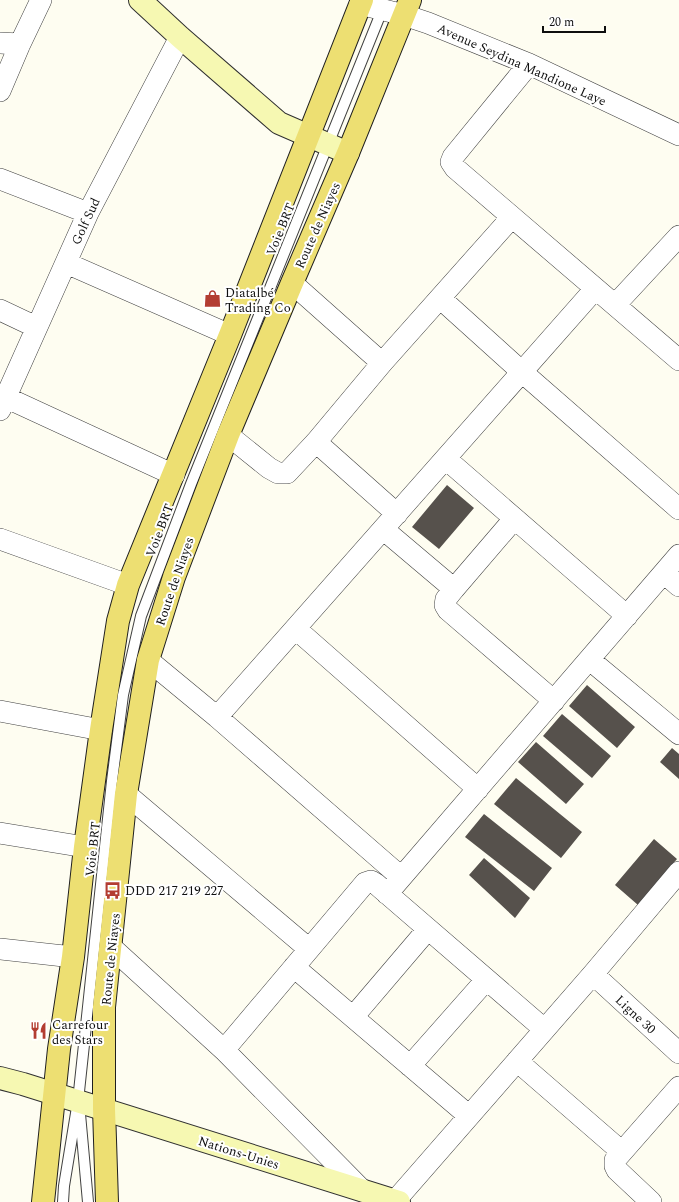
<svg xmlns="http://www.w3.org/2000/svg" width="679" height="1202" font-family="Spectral,serif">
<style>
.building{fill:#56514c}
.lines{fill:none;stroke-linecap:round;stroke-linejoin:round}
.lane-casing{stroke:#414141;stroke-width:12}
.street-casing{stroke:#414141;stroke-width:22}
.secondary-casing{stroke:#303030;stroke-width:24}
.primary-casing{stroke:#1f1f1f;stroke-width:24}
.lane{stroke:#fff;stroke-width:10}
.street{stroke:#fff;stroke-width:21}
.secondary{stroke:#f6f8b2;stroke-width:22}
.primary{stroke:#eddf72;stroke-width:22}
.labels{text-anchor:middle;stroke-width:4;stroke-linejoin:round;paint-order:stroke}
.street-label{font-size:13px;fill:#0e0e0e;stroke:#fff}
.poi-label{font-size:13px;fill:#0e0e0e;stroke:#fff;text-anchor:start}
</style>
<rect width="100%" height="100%" fill="#fefdf1"/>
<path class="building" d="M447,485L474,508L439,549L412,527Z
M587,685L635,727L617,748L569,706Z
M562,714L611,756L592,778L543,736Z
M536,742L584,784L566,804L518,762Z
M672,748L679,754V779L660,762Z
M516,778L582,832L561,858L494,804Z
M484,814L552,868L534,891L465,837Z
M654,839L677,859L638,905L615,885Z
M484,858L530,898L515,918L469,875Z"/>
<g class="lines">
<defs>
<path id="lane" d="M80,1114L88,1202
M63,1202L64,1186L78,1101L112,781L123,695L141,616L191,484L383,8"/>
<path id="street" d="M360,4L404,15L428,23L529,64L679,135
M0,43L20,44
M529,64L453,157L451,162L455,168L679,360
M0,91L20,44L41,0
M0,179L88,213
M66,263L230,335
M292,283L382,363
M440,298L522,372L679,509
M615,305L679,236
M0,310L36,327
M5,397L174,475
M0,410L88,213L180,37
M228,435L269,468L278,473H287L316,442L382,363L512,217
M316,442L397,514
M446,459L627,616
M514,519L454,589L446,599L445,605L448,610L554,701
M383,529L454,589
M0,539L128,585
M664,573L679,586
M296,629L478,789
M148,660L217,717L401,877
M590,660L679,734
M0,711L101,730
M217,717L595,289
M126,794L309,949
M0,833L85,847
M387,894L679,555
M111,947L224,1050L363,1191
M0,949L73,957
M294,967L468,1115
M593,974L679,1053
M353,1017L428,929
M224,1050L365,883L371,881L376,884L544,1029
M517,1061L622,1152
M410,1066L486,980
M395,1201L593,974L679,872
M651,1202L617,1170L615,1166V1160L679,1087"/>
<path id="secondary" d="M140,0L180,37L279,123L348,153
M0,1078L23,1084L399,1202"/>
<path id="primary" d="M43,1202L59,1049L73,957L85,847L101,730L118,621L128,585L230,335L362,0
M107,1202L104,1109V1007L126,794L148,660L174,577L228,435L292,283L348,153L410,0"/>
</defs>
<use href="#lane" class="lane-casing"/>
<use href="#street" class="street-casing"/>
<use href="#secondary" class="secondary-casing"/>
<use href="#primary" class="primary-casing"/>
<use href="#lane" class="lane"/>
<use href="#street" class="street"/>
<use href="#secondary" class="secondary"/>
<use href="#primary" class="primary"/>
</g>
<defs>
<symbol id="shop-bare" viewBox="-9 -9 18 18"><path d="M-5-2.5h2.3a2.7 3.5 0 0 1 5.4 0H5L5.5 6h-11ZM-1.5-2.5h3a1.5 2.3 0 0 0-3 0Z" fill="#b33d32" stroke="#fff" stroke-width="2.5" paint-order="stroke"/></symbol>
<symbol id="bus-bare" viewBox="-9 -9 18 18"><path d="M-5-6H5V4H4V6H2V4H-2V6H-4V4H-5ZM-3.5-4V0h7V-4ZM-3.5 1.2v1.5H-2V1.2ZM2 1.2v1.5H3.5V1.2Z" fill="#b33d32" stroke="#fff" stroke-width="2.5" paint-order="stroke"/></symbol>
<symbol id="restaurant-bare" viewBox="-9 -9 18 18"><path d="M-5-6h1v4h1v-4h1v4h1v-4h1v5L-1.5 .5V6h-2V.5L-5-1ZM5-6V6H3V1.5H1.5Q1.5-4 5-6Z" fill="#b33d32" stroke="#fff" stroke-width="2.5" paint-order="stroke"/></symbol>
</defs>
<g fill-rule="evenodd">
<use href="#shop-bare" x="200" y="286" width="25" height="25"/>
<use href="#bus-bare" x="100" y="878" width="25" height="25"/>
<use href="#restaurant-bare" x="26" y="1018" width="25" height="25"/>
</g>
<g class="labels">
<g class="street-label">
<text transform="translate(522 64) rotate(24)" y="5">Avenue Seydina Mandione Laye</text>
<text transform="translate(85 221) rotate(-65)" y="5">Golf Sud</text>
<text transform="translate(317 225) rotate(-66)" y="5">Route de Niayes</text>
<text transform="translate(280 229) rotate(-68)" y="5">Voie BRT</text>
<text transform="translate(159 530) rotate(-69)" y="5">Voie BRT</text>
<text transform="translate(174 581) rotate(-71)" y="5">Route de Niayes</text>
<text transform="translate(92 849) rotate(-84)" y="5">Voie BRT</text>
<text transform="translate(110 959) rotate(-84)" y="5">Route de Niayes</text>
<text transform="translate(636 1014) rotate(43)" y="5">Ligne 30</text>
<text transform="translate(239 1152) rotate(17)" y="5">Nations-Unies</text>
</g>
<g class="poi-label">
<text x="225" y="297">Diatalbé<tspan x="225" dy="15">Trading Co</tspan></text>
<text x="125" y="895">DDD 217 219 227</text>
<text x="52" y="1029">Carrefour<tspan x="52" dy="15">des Stars</tspan></text>
</g>
</g>
<path d="M543 26v6h62v-6" fill="none" stroke="#0e0e0e" stroke-width="2"/>
<text x="549" y="26" font-size="12" fill="#0e0e0e" stroke="#ffffff" stroke-width="3" paint-order="stroke">20 m</text>
</svg>
